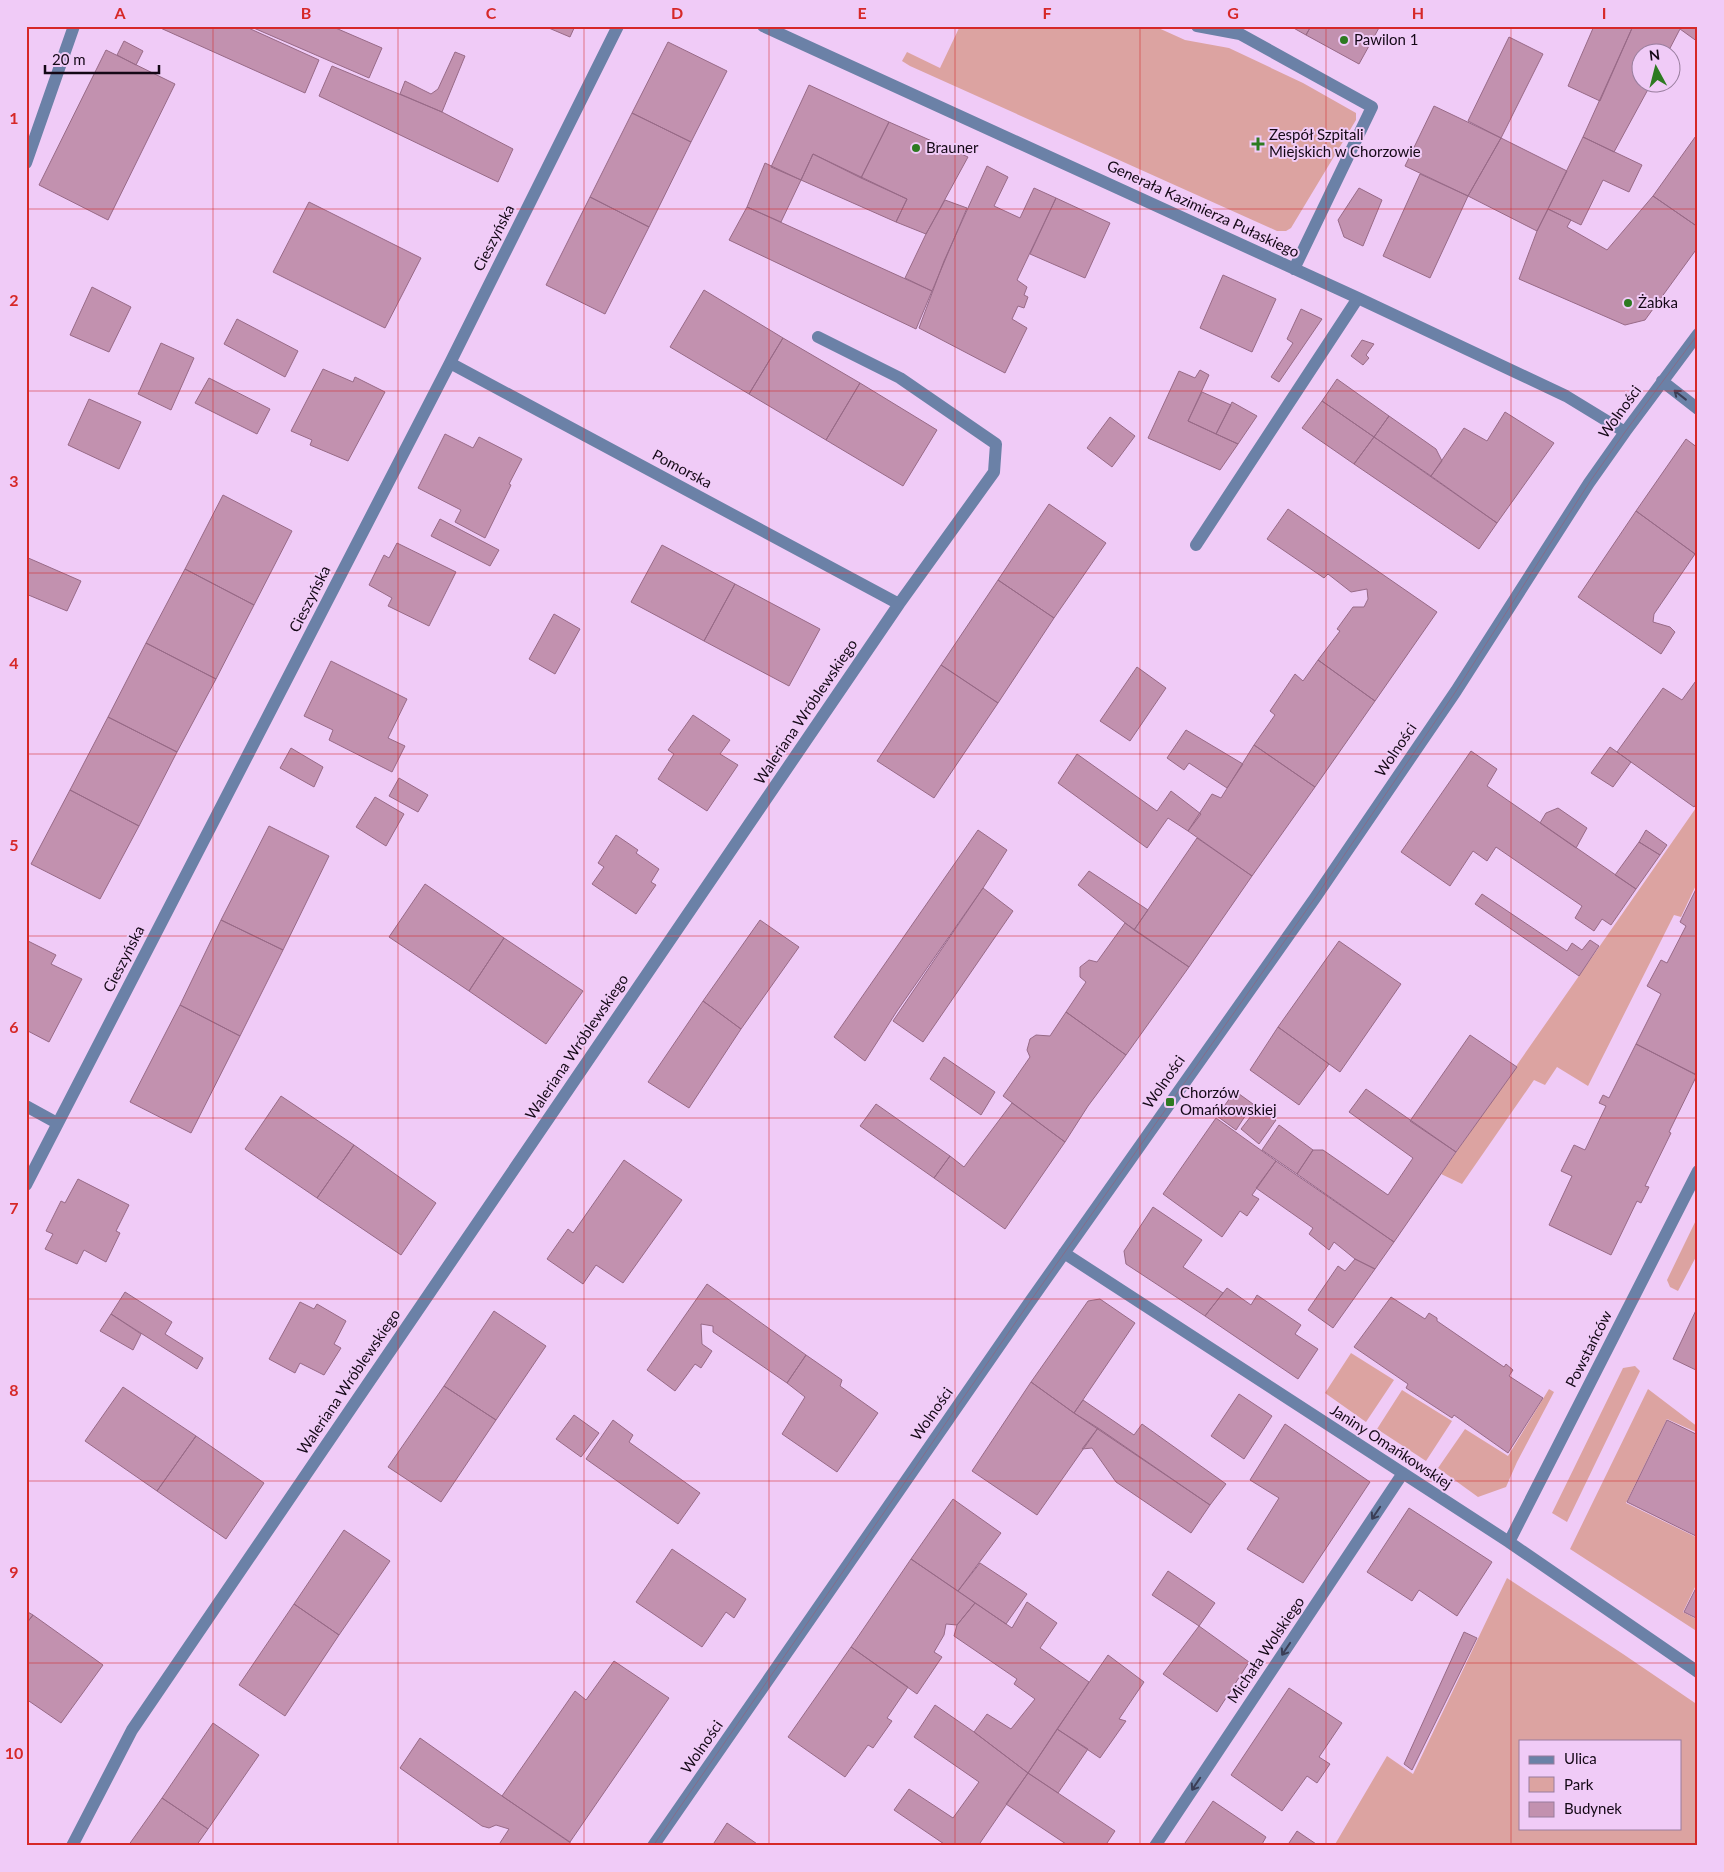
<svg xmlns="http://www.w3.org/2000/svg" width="1724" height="1872" font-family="Lato,sans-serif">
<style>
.green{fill:#dca3a1;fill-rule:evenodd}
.building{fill:#c291af;stroke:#986a87}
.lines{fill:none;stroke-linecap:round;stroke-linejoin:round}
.minor{stroke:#6b81a7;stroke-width:12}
.tram{stroke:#866d8a;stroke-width:1}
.oneway{stroke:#3b3e57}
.grid{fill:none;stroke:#d62828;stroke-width:1;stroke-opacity:0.55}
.poi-dot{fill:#2d7a21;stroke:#f0cbf7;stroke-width:2}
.labels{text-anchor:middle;stroke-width:4;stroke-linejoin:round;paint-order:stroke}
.poi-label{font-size:15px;fill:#140816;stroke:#f0cbf7;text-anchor:start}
.street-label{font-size:15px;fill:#140816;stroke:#f0cbf7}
.neatline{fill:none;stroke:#d62828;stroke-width:2}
.grid-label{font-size:16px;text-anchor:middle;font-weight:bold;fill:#d62828}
</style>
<rect width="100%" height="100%" fill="#f0cbf7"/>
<path class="green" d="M960,26H1154L1185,40L1229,48L1303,83L1356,113V120L1291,228L1286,231H1277L910,66L902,61L907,52L940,68Z
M1698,805V881L1681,917L1674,915L1588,1086L1557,1067L1545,1085L1534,1080L1462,1184L1441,1174Z
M1698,1216V1253L1678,1291L1670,1287L1667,1280Z
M1351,1353L1394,1380L1366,1422L1325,1393Z
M1635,1366L1640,1371L1567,1522L1552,1513L1623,1368Z
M1549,1389L1554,1392L1517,1462L1506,1487L1478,1497L1438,1468L1465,1429L1508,1456Z
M1648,1389L1698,1427V1433L1667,1419L1626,1503L1698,1538V1581L1683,1612L1698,1620V1632L1570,1549Z
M1402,1390L1452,1421L1426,1461L1377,1429Z
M1507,1578L1623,1654L1698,1705V1846H1334L1387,1756L1413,1774ZM1520,1741H1680V1828H1520Z"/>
<path class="building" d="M156,26H244L319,60L305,93Z
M249,26H331L382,48L369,78Z
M544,26H575L570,37Z
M1290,26H1311L1306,35Z
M1311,26H1380L1359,64L1306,35Z
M1594,26H1633L1600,101L1568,86Z
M1633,26H1677L1680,29L1668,52H1642V82H1652L1614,152L1583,137Z
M1677,26H1698V42L1680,29Z
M1509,37L1543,54L1501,138L1468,121Z
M124,41L143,51L136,65L117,55Z
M668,42L727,71L691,142L632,113Z
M106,50L175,84L108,220L39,185Z
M455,52L465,56L442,112L400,94L405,81L431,94L438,89Z
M332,66L442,112L513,149L498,182L319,96Z
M809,85L889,122L861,178L813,154L801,180L771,167Z
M1434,106L1501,138L1468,196L1405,166Z
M632,113L691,142L649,227L590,197Z
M889,122L968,157L926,234L896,222L907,199L861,178Z
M1698,133V227L1653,196Z
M1583,137L1642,165L1629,192L1603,180L1581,225L1548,209Z
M1501,138L1567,171L1537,231L1468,196Z
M813,154L907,199L896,222L801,180Z
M765,163L801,180L781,222L747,207Z
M987,166L1008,177L994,206L1020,218L1034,188L1056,198L1017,280L1027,287L1024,295L1028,297L1024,308L1018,306L1012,319L1027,328L1005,373L919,328L944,261Z
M1420,174L1468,196L1430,278L1383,256Z
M1359,188L1382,200L1363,246L1344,237L1338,220Z
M1653,196L1698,227V247L1645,320L1625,325L1519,279L1537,231L1548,209L1571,220L1567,227L1607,250Z
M590,197L649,227L605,314L546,285Z
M1056,198L1110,223L1085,278L1030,254Z
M945,200L967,208L932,291L905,278L926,234Z
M309,202L421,258L385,328L273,272Z
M747,207L932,291L916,329L729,240Z
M1223,275L1276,299L1252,352L1200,328Z
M92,287L131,307L109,352L70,335Z
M704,290L783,338L749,394L670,347Z
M1301,309L1322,319L1279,382L1271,377L1293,343L1287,339Z
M237,319L298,351L285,377L224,344Z
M783,338L860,383L826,440L749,394Z
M1362,340L1374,344L1366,355L1369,358L1363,365L1351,356Z
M161,343L194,358L171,410L138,394Z
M323,369L353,382L355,377L385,392L348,461L310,445L312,440L291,431Z
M1200,370L1209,375L1188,421L1238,444L1220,470L1148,438L1179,371L1195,378Z
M209,378L270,409L257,434L195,403Z
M1337,379L1389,416L1374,437L1322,401Z
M860,383L937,430L903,486L826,440Z
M1202,392L1231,405L1216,434L1188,421Z
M89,399L141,422L119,469L68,445Z
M1322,401L1374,437L1354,464L1302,428Z
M1232,402L1257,416L1238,444L1216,434Z
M1505,412L1554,443L1497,523L1431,476L1464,428L1487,441Z
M1389,416L1436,449L1442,461L1431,476L1374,437Z
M1110,417L1135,436L1112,467L1087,448Z
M445,434L473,448L479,437L522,459L509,484L511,485L485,538L455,522L461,510L418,488Z
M1374,437L1497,523L1479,549L1354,464Z
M1686,439L1698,448V556L1636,511Z
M223,495L292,531L254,605L185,569Z
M1049,504L1106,543L1054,618L998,580Z
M1288,509L1437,612L1375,701L1318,660L1340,631L1337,629L1353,607H1364L1368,599L1367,589L1351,592L1328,574L1324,578L1267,539Z
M1636,511L1695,554L1654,614L1653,622L1670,627L1675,632L1661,654L1578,597Z
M440,519L499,550L490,566L431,536Z
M397,543L456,572L429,626L388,606L392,598L369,585L384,555L389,558Z
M662,545L735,584L704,641L631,602Z
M26,557L81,581L67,611L26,594Z
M185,569L254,605L216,679L146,643Z
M998,580L1054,618L998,703L941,665Z
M735,584L820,629L789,686L704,641Z
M554,614L580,629L555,674L529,659Z
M146,643L216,679L177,752L108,717Z
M1318,660L1375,701L1315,787L1254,745L1275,715L1270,711L1295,674L1303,681Z
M331,661L407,699L388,738L405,746L392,772L329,740L333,730L304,716Z
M941,665L998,703L934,798L877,761Z
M1137,667L1166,688L1130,741L1100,721Z
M1698,678V802L1694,807L1617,752L1663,688L1682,700Z
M693,715L730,740L720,754L738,765L707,811L658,779L674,754L668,750Z
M108,717L177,752L139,826L70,790Z
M1186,730L1243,764L1227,788L1189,763L1184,770L1167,758Z
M1254,745L1315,787L1252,876L1188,831L1212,794L1221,798Z
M1610,747L1631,762L1613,787L1591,773Z
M291,748L323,767L314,787L280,768Z
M1471,751L1497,769L1487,786L1636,889L1611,925L1602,919L1594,931L1575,918L1582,906L1496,847L1487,861L1473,851L1450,886L1401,852Z
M1077,754L1157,811L1171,791L1201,814L1188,831L1168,818L1147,848L1058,783Z
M399,778L428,795L418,812L389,796Z
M70,790L139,826L100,899L31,864Z
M375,797L404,814L386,846L356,827Z
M1558,808L1587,828L1576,848L1540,823L1546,813Z
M269,826L329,856L283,950L221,920Z
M978,830L1007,850L983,888L897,1011L865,1061L834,1037Z
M1646,830L1667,845L1660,855L1639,842Z
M616,835L638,850L636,853L659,869L651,882L656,885L636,914L592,884L604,867L598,863Z
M1197,838L1252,876L1189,967L1134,930Z
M1639,842L1660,855L1636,889L1615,875Z
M1089,871L1148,910L1134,930L1078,885Z
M425,884L504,938L469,991L389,937Z
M1698,885V1076L1636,1044L1661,994L1647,986L1661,960L1667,963L1686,926L1680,922Z
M983,888L1013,911L923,1042L893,1021Z
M1482,894L1567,951L1572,943L1582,950L1590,940L1599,946L1579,976L1475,904Z
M221,920L283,950L240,1036L180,1005Z
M760,920L799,947L741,1029L703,1001Z
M1125,923L1189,967L1126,1055L1066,1012L1086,982L1080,977V967L1089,960L1097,962Z
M504,938L583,991L546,1044L469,991Z
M26,940L56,955L51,964L82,979L49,1042L26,1030Z
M1339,941L1401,984L1340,1072L1278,1027Z
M703,1001L741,1029L689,1108L648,1082Z
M180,1005L240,1036L191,1133L130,1102Z
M1066,1012L1126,1055L1088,1106L1065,1142L1003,1096L1030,1057L1027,1050L1030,1039L1036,1035L1050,1036Z
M1278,1027L1329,1064L1299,1105L1250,1070Z
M1470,1035L1517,1067L1456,1152L1410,1121Z
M1636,1044L1697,1075L1669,1132L1671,1133L1645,1186L1649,1187L1641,1203L1637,1201L1611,1255L1549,1225L1572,1176L1561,1171L1574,1145L1585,1150L1606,1106L1599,1103L1603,1095L1609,1098Z
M944,1057L995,1092L981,1115L930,1079Z
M1366,1089L1456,1152L1394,1242L1297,1174L1313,1150H1323L1388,1195L1413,1158L1349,1112Z
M1235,1091L1253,1104L1236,1130L1217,1116Z
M281,1096L354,1145L317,1198L245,1149Z
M1012,1103L1065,1142L1005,1229L934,1178L950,1156L964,1167Z
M876,1104L950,1156L934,1178L860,1126Z
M1258,1107L1276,1120L1259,1144L1241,1129Z
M1216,1118L1276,1161L1252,1195L1259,1199L1247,1216L1240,1211L1222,1237L1163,1194Z
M1279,1125L1313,1150L1297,1174L1262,1150Z
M354,1145L436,1203L401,1255L317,1198Z
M624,1160L682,1200L623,1283L596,1265L583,1284L547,1259L568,1229L573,1233Z
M1276,1161L1394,1242L1375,1269L1355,1259L1334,1242L1329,1250L1309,1234L1313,1228L1256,1188Z
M78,1179L129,1205L116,1231L120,1233L106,1262L84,1250L77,1264L45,1249L53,1234L46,1231L61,1201L65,1203Z
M1153,1207L1202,1240L1183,1267L1223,1293L1205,1316L1126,1264L1124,1251Z
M1355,1259L1375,1269L1333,1328L1308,1310L1338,1266L1345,1271Z
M707,1284L806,1355L787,1383L713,1332V1326L701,1324L702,1344L712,1351L701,1368L695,1364L675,1391L647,1370Z
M1227,1288L1251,1305L1257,1295L1301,1325L1295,1334L1318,1349L1298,1379L1205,1316Z
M125,1292L172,1322L165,1334L203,1358L197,1369L111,1314Z
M1391,1297L1425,1319L1429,1313L1437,1318V1321L1504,1367L1506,1364L1513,1370L1509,1376L1543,1398L1508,1453L1454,1415L1452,1418L1406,1388L1408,1384L1354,1347Z
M1100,1299L1135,1323L1074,1413L1031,1382L1088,1301Z
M300,1302L314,1309L317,1304L346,1321L334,1344L341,1348L324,1375L300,1363L295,1373L269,1359Z
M1698,1306V1371L1673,1359Z
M494,1311L546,1346L496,1420L444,1386Z
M111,1314L141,1334L133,1350L100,1331Z
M806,1355L842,1380L840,1386L878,1413L837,1472L782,1434L805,1397L787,1383Z
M1031,1382L1074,1413L1098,1428L1037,1515L972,1471Z
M444,1386L496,1420L441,1502L388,1467Z
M123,1387L196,1436L157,1491L85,1441Z
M1239,1394L1272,1416L1244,1459L1211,1436Z
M1083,1400L1134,1435L1142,1424L1226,1484L1210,1505L1074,1413Z
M574,1415L599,1433L581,1457L556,1439Z
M613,1420L633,1435L629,1442L700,1493L678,1524L586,1459Z
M1667,1420L1698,1435V1537L1627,1502Z
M1285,1424L1370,1482L1303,1583L1247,1549L1279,1498L1250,1480Z
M1098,1428L1210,1505L1191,1533L1116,1482L1092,1448L1082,1449Z
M196,1436L264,1483L226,1539L157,1491Z
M953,1499L1001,1533L958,1591L911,1559Z
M1409,1508L1492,1562L1457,1616L1419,1590L1412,1601L1367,1572Z
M344,1530L390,1561L339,1635L294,1604Z
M672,1549L746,1599L734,1618L726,1612L702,1647L636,1602Z
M911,1559L975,1603L957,1625L946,1624L944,1635L934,1652L942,1657L917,1694L851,1647Z
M980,1563L1027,1594L1006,1624L958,1591Z
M1168,1571L1215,1603L1199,1626L1152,1595Z
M1698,1584V1619L1684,1612Z
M1027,1602L1057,1623L1040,1648L1089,1682L1028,1773L974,1732L987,1714L1011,1729L1035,1699L1014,1684L1017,1679L954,1636L957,1625L975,1603L1012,1628Z
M294,1604L339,1635L285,1716L239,1685Z
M26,1611L33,1615L26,1624Z
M33,1615L103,1665L61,1723L26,1699V1624Z
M1199,1626L1249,1662L1217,1712L1163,1674Z
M1464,1632L1477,1638L1412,1770L1404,1764Z
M851,1647L908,1687L887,1718L892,1721L873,1748L868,1745L845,1777L788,1737Z
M1108,1655L1144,1682L1119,1719L1126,1721L1100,1758L1057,1729Z
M614,1661L669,1698L570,1842L502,1796L575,1691L586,1700Z
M1289,1688L1342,1723L1319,1757L1330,1764L1317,1783L1307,1776L1282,1811L1231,1775Z
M935,1705L974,1732L1028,1773L978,1846H947L894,1810L909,1789L953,1818L979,1782L914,1737Z
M213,1723L259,1755L208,1829L162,1798Z
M1057,1729L1088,1749L1058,1793L1028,1773Z
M420,1738L502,1796L575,1846H498L509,1829L496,1825L489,1828L482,1826L400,1768Z
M1028,1773L1115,1831L1105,1846H1069L1006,1804Z
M162,1798L208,1829L196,1846H128Z
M1213,1801L1266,1837L1261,1846H1183Z
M727,1823L760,1846H712Z
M1297,1831L1319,1846H1287Z"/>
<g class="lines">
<path class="minor" d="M763,26L1358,298L1566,396L1625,432
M1197,26L1240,34L1372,107L1294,269
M26,163L74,26
M450,363L899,604
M1662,381L1698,409
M1196,545L1358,298
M26,1106L57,1123
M26,1185L450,363L618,26
M1064,1253L1509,1542L1698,1672
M1509,1542L1698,1171
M72,1846L132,1730L899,604L994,472L996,444L900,378L818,337
M653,1846L1029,1303L1315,898L1456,691L1589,483L1625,432L1698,334
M1155,1846L1403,1473"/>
<path class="tram" d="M653,1846L1029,1303L1315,898L1456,691L1589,483L1625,432L1698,334"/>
</g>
<defs><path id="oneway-shaft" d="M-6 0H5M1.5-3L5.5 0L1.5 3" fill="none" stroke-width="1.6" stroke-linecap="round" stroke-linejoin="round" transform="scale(1.25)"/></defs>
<g class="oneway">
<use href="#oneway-shaft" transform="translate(1680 395) rotate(-142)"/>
<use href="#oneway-shaft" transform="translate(1376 1513) rotate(124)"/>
<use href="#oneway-shaft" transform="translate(1286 1649) rotate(124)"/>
<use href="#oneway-shaft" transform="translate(1196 1784) rotate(124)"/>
</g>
<path class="grid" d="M213,26V1846M398,26V1846M584,26V1846M769,26V1846M955,26V1846M1140,26V1846M1326,26V1846M1511,26V1846M26,209H1698M26,391H1698M26,573H1698M26,754H1698M26,936H1698M26,1118H1698M26,1299H1698M26,1481H1698M26,1663H1698"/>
<g class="poi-dot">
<circle cx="1344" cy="40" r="5"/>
<path d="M1255.5 136.5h5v5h5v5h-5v5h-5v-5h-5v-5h5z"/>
<circle cx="916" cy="148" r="5"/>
<circle cx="1628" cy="303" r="5"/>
<rect x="1165" y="1097" width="10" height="10" rx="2.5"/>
</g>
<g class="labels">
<g class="poi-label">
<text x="1354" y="45">Pawilon 1</text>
<text x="1269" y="140">Zespół Szpitali<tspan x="1269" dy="17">Miejskich w Chorzowie</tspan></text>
<text x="926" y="153">Brauner</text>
<text x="1638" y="308">Żabka</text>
<text x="1180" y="1098">Chorzów<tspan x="1180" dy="17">Omańkowskiej</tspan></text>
</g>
<g class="street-label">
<text transform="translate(1203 209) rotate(25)" y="5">Generała Kazimierza Pułaskiego</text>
<text transform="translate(494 238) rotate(-63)" y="5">Cieszyńska</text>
<text transform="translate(1620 412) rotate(-54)" y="5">Wolności</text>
<text transform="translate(682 469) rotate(28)" y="5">Pomorska</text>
<text transform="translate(310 599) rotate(-63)" y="5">Cieszyńska</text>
<text transform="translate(806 712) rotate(-56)" y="5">Waleriana Wróblewskiego</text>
<text transform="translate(1396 750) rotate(-56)" y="5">Wolności</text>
<text transform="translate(124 959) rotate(-63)" y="5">Cieszyńska</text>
<text transform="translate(577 1047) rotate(-56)" y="5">Waleriana Wróblewskiego</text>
<text transform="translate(1164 1082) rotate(-55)" y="5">Wolności</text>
<text transform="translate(1589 1349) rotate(-63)" y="5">Powstańców</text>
<text transform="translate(349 1382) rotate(-56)" y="5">Waleriana Wróblewskiego</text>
<text transform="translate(932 1414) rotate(-55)" y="5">Wolności</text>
<text transform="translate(1391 1447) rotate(33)" y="5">Janiny Omańkowskiej</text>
<text transform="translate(1266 1650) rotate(-56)" y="5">Michała Wolskiego</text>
<text transform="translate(702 1747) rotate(-55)" y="5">Wolności</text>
</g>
</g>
<rect width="1724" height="1872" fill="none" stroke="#f0cbf7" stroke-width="55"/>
<rect x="1519" y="1740" width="162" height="90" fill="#f0cbf7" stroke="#987d9d"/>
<rect x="1529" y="1756" width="25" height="8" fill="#6b81a7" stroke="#987d9d"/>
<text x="1564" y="1764" font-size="15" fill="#140816">Ulica</text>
<rect x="1529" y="1777" width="25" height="15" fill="#dca3a1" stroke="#987d9d"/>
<text x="1564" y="1790" font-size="15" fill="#140816">Park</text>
<rect x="1529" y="1802" width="25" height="15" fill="#c291af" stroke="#987d9d"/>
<text x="1564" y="1814" font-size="15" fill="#140816">Budynek</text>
<g transform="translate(1656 68) rotate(353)"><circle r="24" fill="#f0cbf7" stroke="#987d9d"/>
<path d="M0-4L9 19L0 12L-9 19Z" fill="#2d7a21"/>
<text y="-8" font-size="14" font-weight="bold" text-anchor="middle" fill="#140816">N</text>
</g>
<path d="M45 65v8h114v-8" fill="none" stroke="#140816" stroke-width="2.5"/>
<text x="52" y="65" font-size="15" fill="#140816" stroke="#f0cbf7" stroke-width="4" paint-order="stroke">20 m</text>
<rect x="28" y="28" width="1668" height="1816" class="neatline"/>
<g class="grid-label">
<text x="120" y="19">A</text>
<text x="306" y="19">B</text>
<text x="491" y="19">C</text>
<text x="677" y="19">D</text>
<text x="862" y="19">E</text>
<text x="1047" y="19">F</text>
<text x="1233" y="19">G</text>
<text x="1418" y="19">H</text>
<text x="1604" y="19">I</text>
<text x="14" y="124">1</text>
<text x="14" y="306">2</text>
<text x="14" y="487">3</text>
<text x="14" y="669">4</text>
<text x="14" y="851">5</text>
<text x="14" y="1033">6</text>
<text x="14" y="1214">7</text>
<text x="14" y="1396">8</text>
<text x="14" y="1578">9</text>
<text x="14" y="1759">10</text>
</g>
</svg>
